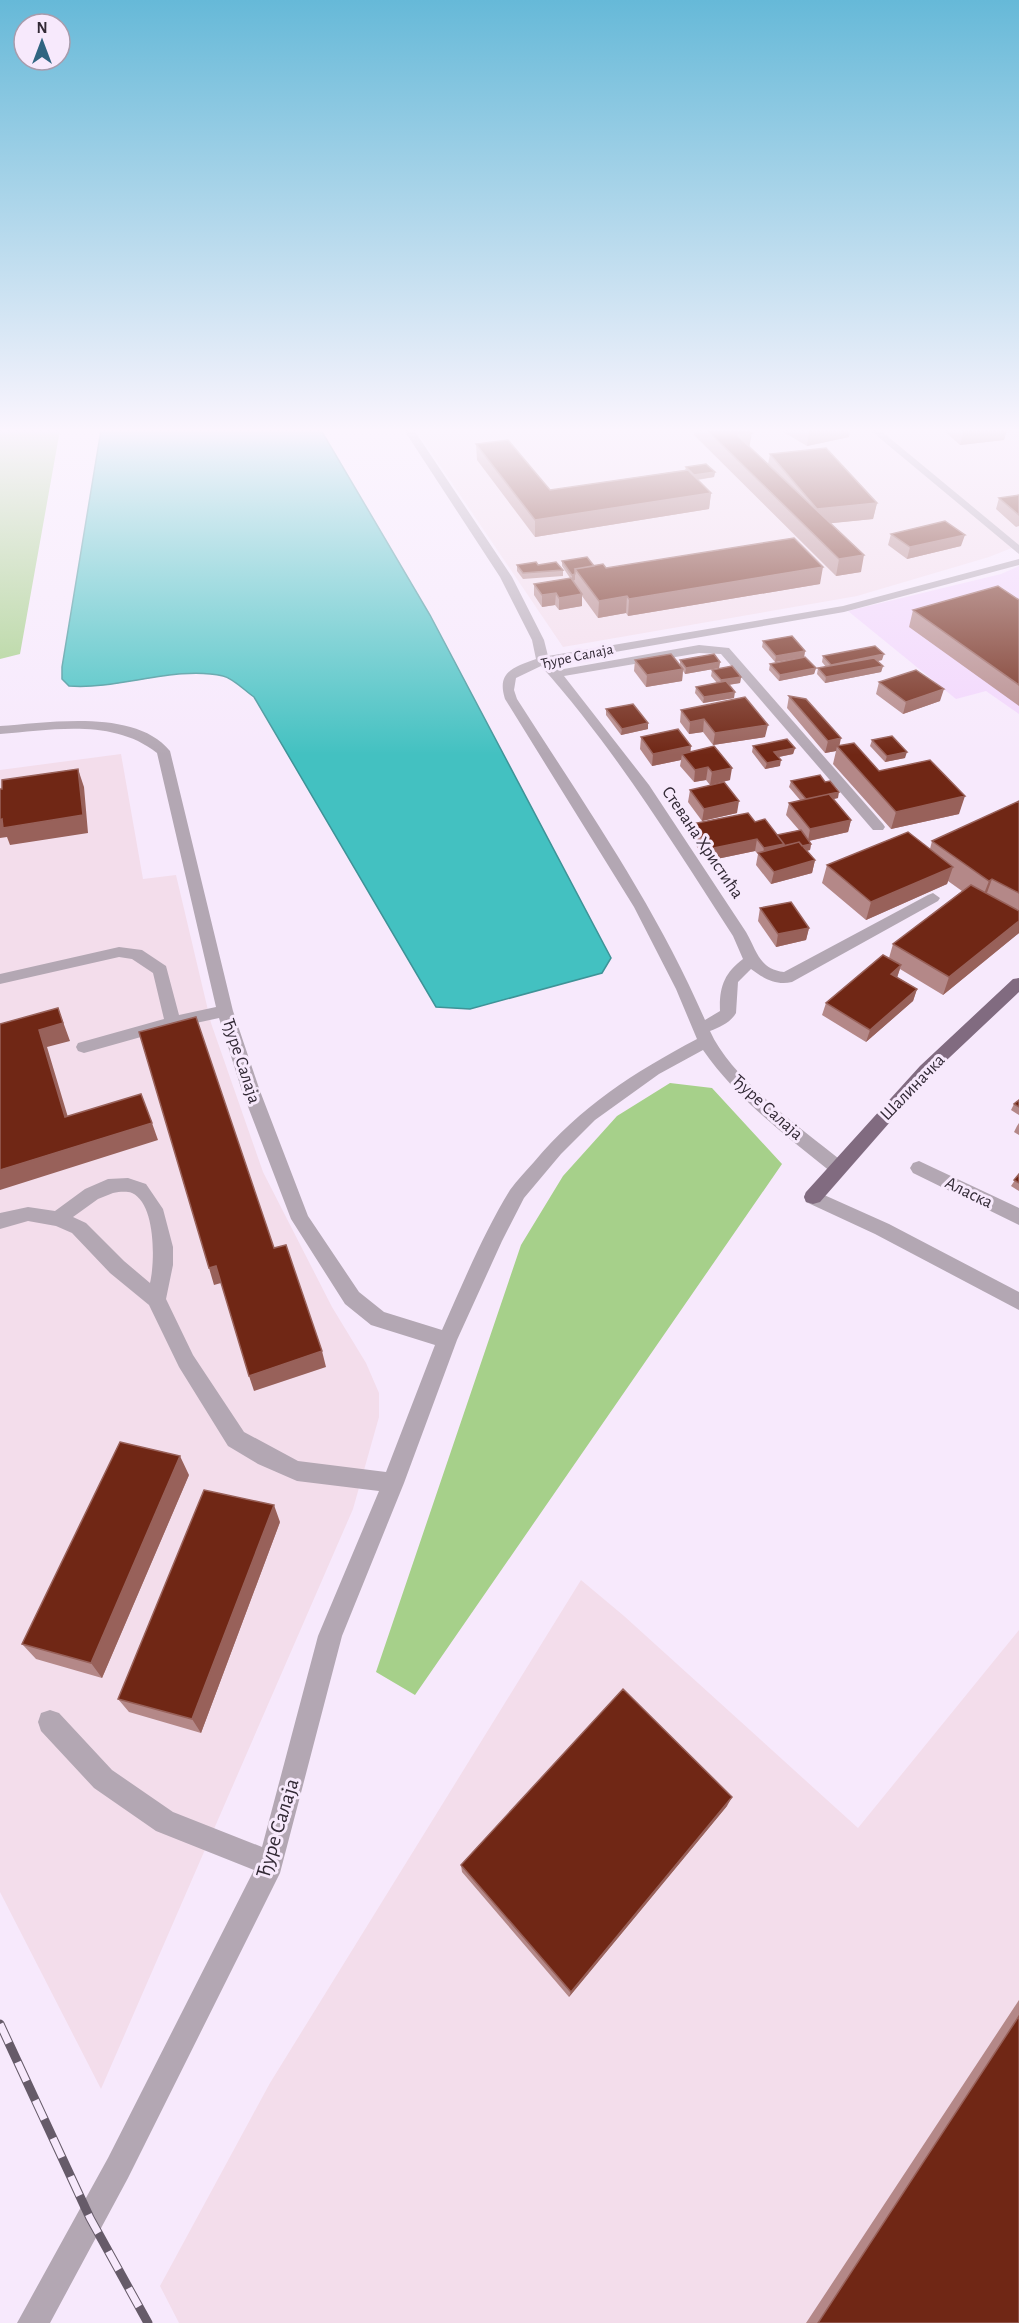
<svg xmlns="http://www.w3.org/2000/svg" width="1019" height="2323" font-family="'Alegreya Sans',sans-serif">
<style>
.built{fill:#f2d6fc}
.industrial{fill:#f3ddeb}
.green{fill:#a6d08a}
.water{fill:#43c1c1;stroke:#3e9397;stroke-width:1.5}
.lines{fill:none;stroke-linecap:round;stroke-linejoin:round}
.minor{fill:#b3a7b3;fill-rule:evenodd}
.major{fill:#816b80;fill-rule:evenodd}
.rail-casing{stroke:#665b69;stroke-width:9}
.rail{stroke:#f7e9fc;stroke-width:7;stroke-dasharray:21;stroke-linecap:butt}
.wall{fill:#b48888}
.shaded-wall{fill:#98615a}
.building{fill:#702715;stroke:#98615a;stroke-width:1.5}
.labels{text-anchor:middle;stroke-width:6;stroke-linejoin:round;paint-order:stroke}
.far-street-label{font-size:15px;fill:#322935;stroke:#f7e9fc}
.street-label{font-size:18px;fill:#322935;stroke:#f7e9fc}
.near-street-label{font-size:21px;fill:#322935;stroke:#f7e9fc}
</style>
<rect width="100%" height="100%" fill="#f7e9fc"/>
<path class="built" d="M1019,566V714L986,691L956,699L848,611L1001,574Z"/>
<path class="industrial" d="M416,430H1019V545L989,557L857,596L563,647Z
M121,754L143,879L176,875L211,1023L263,1172L332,1307L366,1363L379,1393V1417L353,1509L101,2089L0,1892V770Z
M581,1580L624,1616L858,1828L1019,1630V2323H179L160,2286L270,2083Z"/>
<path class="green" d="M0,430H60L20,654L0,659Z
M670,1083L712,1088L782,1164L415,1695L376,1672L521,1245L563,1176L617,1116Z"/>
<path class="water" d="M101,430H321L430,615L611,958L602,973L470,1009L436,1007L254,697C245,691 233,678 223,676C176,665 119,690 69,686L62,679V667Z"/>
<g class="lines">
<path class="minor" d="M404,430H414L512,577L544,640L548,656L843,606L1019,559V565L844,612L552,663L558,670L699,645L729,648L883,824L885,827L883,830H873L721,654L699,653L564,676L649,785L746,932C757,951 759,969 784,972L928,895L933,893L940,898L938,901L792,982C776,986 763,978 751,969L738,982L736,1013C730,1023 720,1027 710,1031C731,1079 802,1129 843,1162L846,1167L843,1172L837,1174L831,1172C785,1135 737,1099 703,1050L659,1074L595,1120L561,1154L524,1198L502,1241L457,1340L404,1483L342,1636L280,1873L128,2178L50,2323H17L108,2158L254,1870L156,1831L94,1788L41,1731L38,1722L41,1713L50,1710L59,1713L112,1770L173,1812L262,1847L318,1636L379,1491L297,1481L258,1464L228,1446L179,1367L149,1305L110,1273L72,1233L56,1226L28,1221L0,1229V1213L28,1207L55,1211L85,1189L108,1179L128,1178L146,1184L163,1209L173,1247V1265L166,1299L193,1355L244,1432L298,1461L386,1472L435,1345L371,1325L345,1304L291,1219L242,1091L219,1018L173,1028L84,1053L78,1051L76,1047L78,1043L164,1019L153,973L132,959L119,957L0,984V974L119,947L142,950L166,966L179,1015L216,1007L157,753C113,718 52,730 0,734V726C48,723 135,708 170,751L233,1011L260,1091L308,1216L359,1292L384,1312L442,1330C463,1283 483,1234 510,1190C517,1180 526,1171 534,1162C581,1106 633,1073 697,1039L676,989L634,907L505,699C496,671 515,667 536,659L532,640L500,577ZM541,666C615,749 673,843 733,936L743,959C724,973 719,988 720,1011L705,1020C656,906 584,804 517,699L514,690L516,678ZM113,1193C119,1192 126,1191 132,1193C156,1204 155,1262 150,1283L124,1261L86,1223L73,1217L98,1199Z
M870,430H880L1019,545V554Z
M919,1161L1019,1208V1225L913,1173L910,1168L913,1163Z
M813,1190L889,1224L1019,1292V1310L875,1234L806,1202L804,1197L806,1192Z"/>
<path class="major" d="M1019,978V992L932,1074L820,1202L813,1204L806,1202L804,1197L806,1192L920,1066L1013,979Z"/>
<defs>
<path id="rail" d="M0,2024L90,2218L148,2323"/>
</defs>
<use href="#rail" class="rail-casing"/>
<use href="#rail" class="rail"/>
</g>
<path class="wall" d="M695,430H748L750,447L768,464L770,454L877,503L873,519L831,523L861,572L836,576L694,435Z
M780,430H850L849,437L807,446Z
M943,430H1007L1004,440L960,445Z
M476,444L550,490L685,470L686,467L715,472L714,477L698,480L711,493L709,509L535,537L477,460Z
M1019,495V526L1016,527L996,509L999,498Z
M891,534L961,546L907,559L888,545Z
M562,561L606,568L820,584L628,616L626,613L598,618L582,596V606L559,610L555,605L542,607L534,595V584L570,578L562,566Z
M517,565H538L563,570V576L523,579L517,571Z
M1019,600V706L909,627L913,610Z
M763,641L805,651L804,657L816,668L814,674L779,681L769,670L770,664L798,659L775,662L762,647Z
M823,656L882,660L878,661L883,666L881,672L825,683L817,674L818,668L826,667L822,662Z
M635,660L680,664V660L720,662L719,668L685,674L683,671L682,681L646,687L634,671Z
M712,670L741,677L740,683L729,685L734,698L703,703L695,693L696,687L717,683L711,676Z
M879,682L940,701L903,714L876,694Z
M789,696L839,746L879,771L959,814L891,829L833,764L836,751L825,753L787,708Z
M606,709L648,729L621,735L606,715Z
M681,710L765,737L713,745L703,732L689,734L680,722Z
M641,737L690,752L730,780L710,785L706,780L694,782L680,766L681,760L652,766L640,749Z
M872,740L905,758L885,762L870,746Z
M753,746L795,748L793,754L779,757L780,766L765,769L752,752Z
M791,781L838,798L834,799L851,820L848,832L809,841L811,844L810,850L806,851L815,860L812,873L771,884L756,865L758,854L755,851L707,861L690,837L692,824L755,822L777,835L799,830L786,815L789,803L800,800L789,787Z
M690,790L737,813L702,821L688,802Z
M1019,801V933L943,995L900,969L897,977L917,989L913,1001L866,1042L822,1015L826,1003L889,958L893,944L962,891L948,881L947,884L866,920L822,883L827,865L930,849L932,841Z
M760,908L809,928L806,940L776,947L758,921Z
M1019,1100V1115L1011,1110L1014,1104Z
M1019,1123V1135L1014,1132L1017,1126Z
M1019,1174V1191L1011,1186Z
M189,1475L102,1678L36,1659L22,1644Z
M280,1522L201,1733L129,1712L118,1699Z
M727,1806L569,1997L462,1872L461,1865Z
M1019,2000V2323H806Z"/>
<path class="shaded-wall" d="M814,430H850L849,437L807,446L809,431Z
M964,430H1007L1004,440L960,445Z
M752,433L749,448L737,435Z
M715,472L714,477L693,480L694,475Z
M711,493L709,509L535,537V520Z
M877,503L873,519L814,525L817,509Z
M965,535L961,546L907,559L910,547Z
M864,555L861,572L836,576L839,559Z
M823,567L820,584L628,616L629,599Z
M575,574V580L572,581V575Z
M556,593L555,605L542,607V595Z
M582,594V606L559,610V598Z
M627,596L626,613L598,618L599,601Z
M805,651L804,657L775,662L776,656Z
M884,654L882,660L829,671L831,665Z
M720,662L719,668L685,674L686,668Z
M883,666L881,672L825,683L826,677Z
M816,668L814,674L779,681L780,675Z
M683,669L682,681L646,687L647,675Z
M741,677L740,683L720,686L721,680Z
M944,689L940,701L903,714L906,702Z
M735,692L734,698L703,703L704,697Z
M704,719L703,732L689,734L690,722Z
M648,723V729L621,735L622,729Z
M768,725L765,737L713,745L715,733Z
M841,738L839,748L837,746L836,751L825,753L828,741Z
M691,746L690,758L682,754L681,760L652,766L653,754Z
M795,748L793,754L773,758L774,752Z
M907,752L905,758L885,762L887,756Z
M781,760L780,766L765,769L767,763Z
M708,767L706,780L694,782L695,770Z
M732,768L730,780L710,785L712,772Z
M78,769L84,787L88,833L10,845L7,837L0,838V820Z
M839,792L838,798L804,805L806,799Z
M965,796L959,814L891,829L896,812Z
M739,801L737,813L702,821L704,809Z
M851,820L848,832L808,841L810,829Z
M757,839L755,851L707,861L709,849Z
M784,844L781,856L762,858L764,848Z
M811,844L810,850L781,856L783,850Z
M815,860L812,873L771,884L774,872Z
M953,867L947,884L866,920L871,902Z
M992,879L984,901L980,904L989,881Z
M1019,921V933L943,995L949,977Z
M809,928L806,940L776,947L778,934Z
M901,965L897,978L891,974Z
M917,989L913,1001L866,1042L870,1030Z
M58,1008L70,1041L47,1047L73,1134L65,1117L39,1030Z
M152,1123L158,1140L0,1190V1170Z
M216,1266L221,1283L214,1285L209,1268Z
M322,1351L326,1367L254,1391L249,1376Z
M180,1456L189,1475L102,1678L91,1663Z
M274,1505L280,1522L201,1733L192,1719Z
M732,1797L727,1806L569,1997L571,1992Z"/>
<path class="building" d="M707,430H748L752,433L737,435L864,555L839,559Z
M508,440L550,490L688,470L711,493L535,520L476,444Z
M826,448L877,503L817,509L770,454Z
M706,464L715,472L694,475L686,467Z
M1019,495V515L999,498Z
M945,521L965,535L910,547L891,534Z
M794,538L823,567L629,599L627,596L599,601L575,569L603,564L606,568Z
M587,557L594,566L575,569V574L572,575L562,561Z
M536,562L538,565L556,562L563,570L523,573L517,565Z
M571,578L582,594L559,598L556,593L542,595L534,584Z
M998,586L1019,600V685L913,610Z
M792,636L805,651L776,656L763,641Z
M875,646L884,654L831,665L823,656Z
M671,654L683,669L647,675L635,660Z
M714,654L720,662L686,668L680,660Z
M805,657L816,668L780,675L770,664Z
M874,658L883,666L826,677L818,668Z
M732,666L741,677L721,680L712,670Z
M916,670L944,689L906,702L879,682Z
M726,681L735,692L704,697L696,687Z
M789,696L806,699L841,738L828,741Z
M745,697L768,725L715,733L704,719L690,722L681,710Z
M633,704L648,723L622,729L606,709Z
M678,729L691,746L653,754L641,737Z
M892,736L907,752L887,756L872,740Z
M787,739L795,748L774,752L781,760L767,763L753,746Z
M854,743L879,771L930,760L965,796L896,812L837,746Z
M714,746L732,768L712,772L708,767L695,770L682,754Z
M78,769L83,815L3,828L2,819L0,820V789H2V780Z
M820,775L825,782L830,781L839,792L806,799L791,781Z
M724,782L739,801L704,809L690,790Z
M829,794L851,820L810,829L789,803Z
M1019,801V893L992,879L989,881L932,841Z
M748,813L755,822L765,819L784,844L764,848L757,839L709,849L692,824Z
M801,830L811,844L802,846L799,842L783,846L784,844L777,835Z
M908,832L953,867L871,902L827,865Z
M799,842L815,860L774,872L758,853Z
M971,885L1019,911V921L949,977L893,944Z
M791,902L809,928L778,934L760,908Z
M883,955L901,965L891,974L917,989L870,1030L826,1003Z
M58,1008L63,1023L39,1030L65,1117L141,1094L152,1123L0,1170V1024Z
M196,1017L274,1248L286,1245L322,1351L249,1376L216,1266L209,1268L139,1032Z
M1019,1100V1107L1014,1104Z
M1019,1174V1183L1014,1180Z
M120,1442L180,1456L91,1663L22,1644Z
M204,1490L274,1505L192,1719L118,1699Z
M623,1689L732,1797L571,1992L461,1865Z
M1019,2016V2323H818Z"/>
<linearGradient id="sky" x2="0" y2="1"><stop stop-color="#66b9d8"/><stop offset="0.57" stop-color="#fbf5fe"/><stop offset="1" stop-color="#fbf5fe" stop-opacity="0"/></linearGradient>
<rect width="1019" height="755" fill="url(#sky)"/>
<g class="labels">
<g class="far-street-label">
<text transform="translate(577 656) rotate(-12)" y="5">Ђуре Салаја</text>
</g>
<g class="street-label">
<text transform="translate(703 842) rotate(56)" y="6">Стевана Христића</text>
<text transform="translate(242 1061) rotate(72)" y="6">Ђуре Салаја</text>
<text transform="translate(912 1087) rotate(-46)" y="6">Шалиначка</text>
<text transform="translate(768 1107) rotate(42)" y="6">Ђуре Салаја</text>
<text transform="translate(969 1192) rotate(26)" y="6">Аласка</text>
</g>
<g class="near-street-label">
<text transform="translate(277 1828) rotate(-73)" y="7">Ђуре Салаја</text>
</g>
</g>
<g transform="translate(42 42)"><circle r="28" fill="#f7e9fc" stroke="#a89cac" stroke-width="1.5"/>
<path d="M0-4.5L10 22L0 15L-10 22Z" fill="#306581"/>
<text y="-9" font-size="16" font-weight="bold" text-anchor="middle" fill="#322935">N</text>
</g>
</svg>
